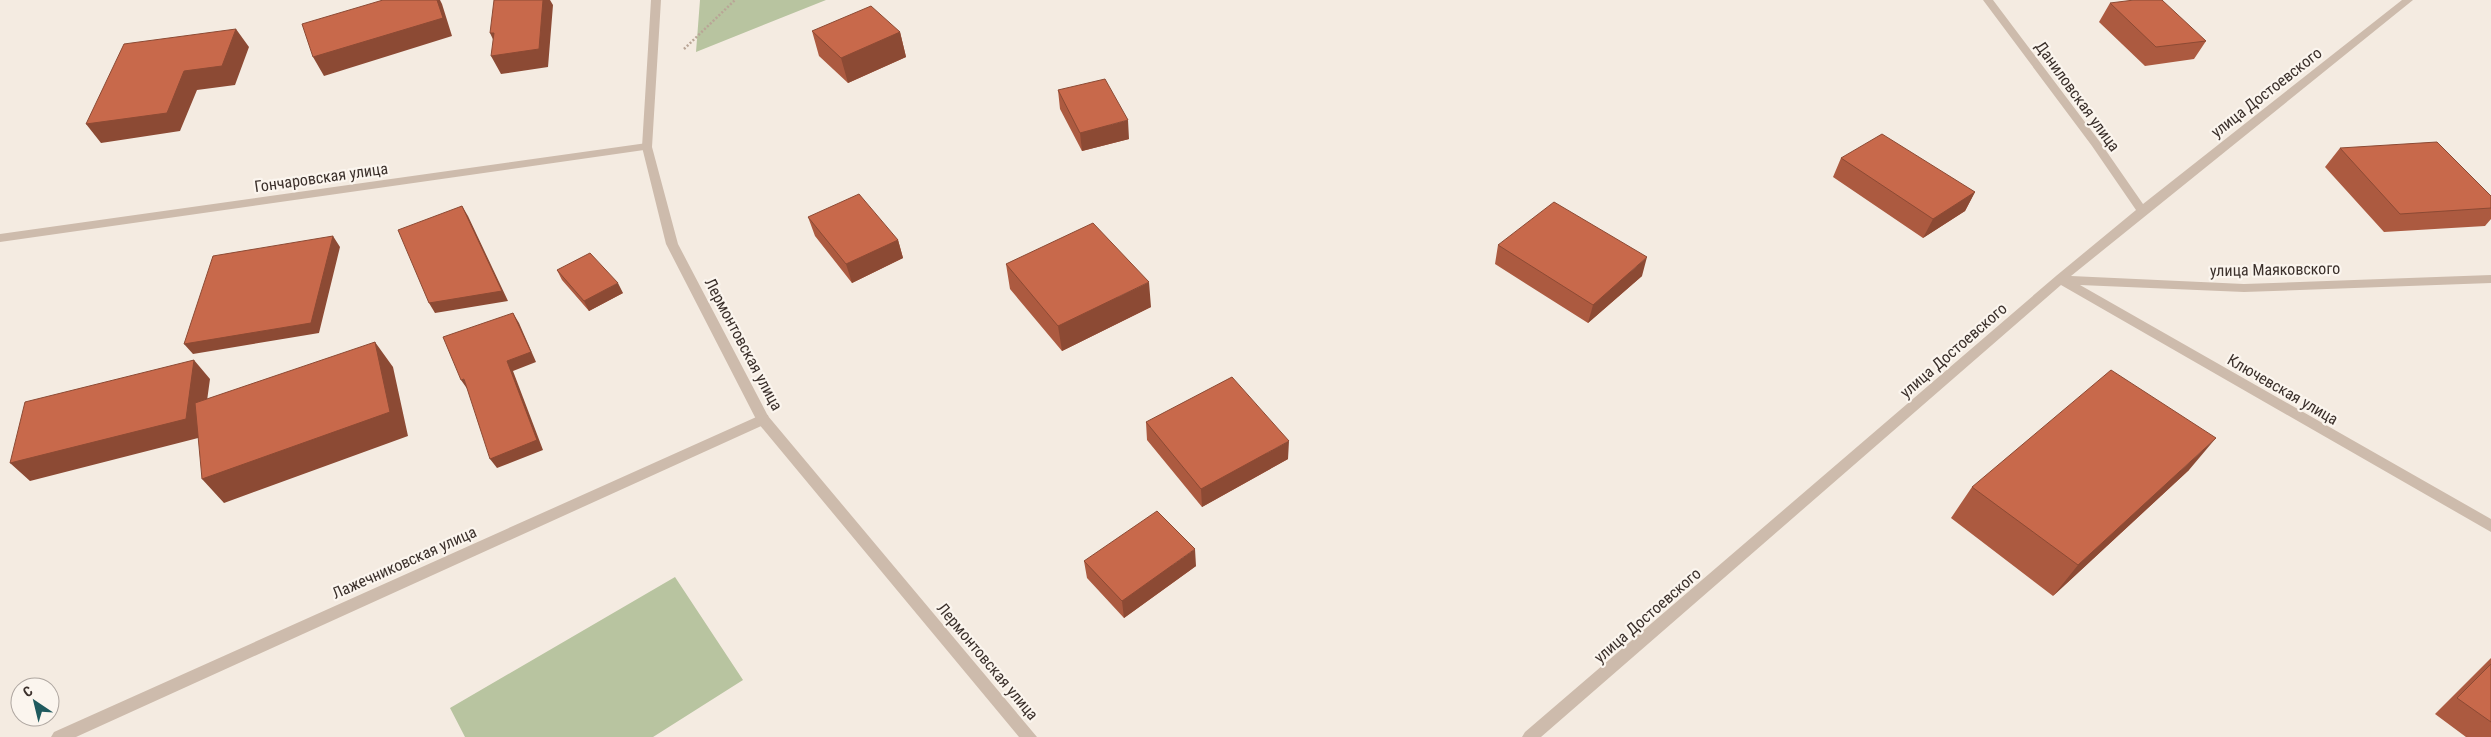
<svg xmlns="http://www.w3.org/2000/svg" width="2491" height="737" font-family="'Roboto Condensed',sans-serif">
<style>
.green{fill:#b8c4a0}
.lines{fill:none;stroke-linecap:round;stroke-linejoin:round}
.path{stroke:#b9a596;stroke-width:2.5;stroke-dasharray:2 2;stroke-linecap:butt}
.minor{fill:#cdbbac;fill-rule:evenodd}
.tertiary{fill:#cdbbac;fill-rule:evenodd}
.wall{fill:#ac5a40}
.shaded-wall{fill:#8c4a34}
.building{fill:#c8694b;stroke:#8c4a34}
.labels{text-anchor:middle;stroke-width:4.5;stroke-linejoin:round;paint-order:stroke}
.street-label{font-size:16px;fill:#3b302b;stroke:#fbf5ee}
</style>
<rect width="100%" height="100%" fill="#f4ebe1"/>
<path class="green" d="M700,0H826L696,52Z
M675,577L743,680L653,737H465L450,708Z"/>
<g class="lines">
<path class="path" d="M684,49L735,0"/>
<path class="minor" d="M1983,0H1993L2100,142L2143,204L2402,0H2413L2071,276L2244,284L2491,275V283L2244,292L2080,285L2491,519V532L2061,285L1541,737H1522L1525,732L2056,276L2136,210L2092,146Z
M647,143L652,147L651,149L0,242V234Z
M763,414L768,415L769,419L768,423L76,737H51L54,732Z"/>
<path class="tertiary" d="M651,0H661L652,147L678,244L768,416L1037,737H1019L758,423L666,244L642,147Z"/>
</g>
<path class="wall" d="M2110,3L2206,41L2194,59L2145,66L2099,22Z
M812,31L900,32L906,57L848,83L819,56Z
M1058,90L1129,139L1082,151L1060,109Z
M2340,148L2491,196V219L2485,226L2384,232L2325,167Z
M1841,158L1975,192L1965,211L1923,238L1833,177Z
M808,217L898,240L903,258L852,283L815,236Z
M1498,245L1642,276L1588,323L1495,264Z
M1006,264L1151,307L1062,351L1010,289Z
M557,270L623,293L589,311L562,280Z
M1146,422L1288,459L1202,507L1147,440Z
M2189,470L2053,596L1951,518L1972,487Z
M1084,561L1196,566L1124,618L1087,578Z
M2491,658V737H2466L2435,714Z"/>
<path class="shaded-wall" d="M437,0H440L442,4L452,36L324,76L313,57Z
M543,0H550L553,5L548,67L501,74L491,56Z
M236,29L249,47L235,85L197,90L180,131L101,143L86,124L184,71Z
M900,32L906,57L848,83L841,58Z
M490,33H494L499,52Z
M1128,120L1129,139L1082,151L1080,133Z
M1975,192L1965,211L1923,238L1933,219Z
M462,206L468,216L508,301L435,313L429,303Z
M333,236L340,247L319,333L193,354L184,344Z
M898,240L903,258L852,283L846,264Z
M1647,257L1642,276L1588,323L1593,305Z
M1149,282L1151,307L1062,351L1058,326Z
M618,283L623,293L589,311L584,301Z
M513,313L519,323L536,362L513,371L543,450L497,468L490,459L507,361Z
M375,342L393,367L408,436L224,503L202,479Z
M194,360L210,379L202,437L30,481L10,463Z
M464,379L468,390L461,380Z
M2216,438L2189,470L2053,596L2078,565Z
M1289,441L1288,459L1202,507L1201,489Z
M1195,549L1196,566L1124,618L1122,601Z"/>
<path class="building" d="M383,0H437L443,18L313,57L302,24Z
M494,0H543L539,49L491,56L494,33H490Z
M2134,0H2162L2206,41L2156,47L2110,3Z
M871,6L900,32L841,58L812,31Z
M236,29L222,66L184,71L167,113L86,124L124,44Z
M1105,79L1128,120L1080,133L1058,90Z
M1882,134L1975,192L1933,219L1841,158Z
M2437,142L2491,196V208L2400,214L2340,148Z
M859,194L898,240L846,264L808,217Z
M1554,202L1647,257L1593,305L1498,245Z
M462,206L502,291L429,303L398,230Z
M1093,223L1149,282L1058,326L1006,264Z
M333,236L311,323L184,344L213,256Z
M590,253L618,283L584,301L557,270Z
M513,313L531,352L507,361L537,440L490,459L464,379L461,380L443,337Z
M375,342L390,412L202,479L195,403Z
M194,360L186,419L10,463L25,402Z
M2111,370L2216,438L2078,565L1972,487Z
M1232,377L1289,441L1201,489L1146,422Z
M1157,511L1195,549L1122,601L1084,561Z
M2491,664V722L2457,698Z"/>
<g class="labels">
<g class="street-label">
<text transform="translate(2266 92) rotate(-38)" y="6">улица Достоевского</text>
<text transform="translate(2078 96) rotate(54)" y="6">Даниловская улица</text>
<text transform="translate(321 177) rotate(-8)" y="6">Гончаровская улица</text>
<text transform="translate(2275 269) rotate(-1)" y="6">улица Маяковского</text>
<text transform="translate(744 344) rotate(62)" y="6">Лермонтовская улица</text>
<text transform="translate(1953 350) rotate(-41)" y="6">улица Достоевского</text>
<text transform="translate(2283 389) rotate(30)" y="6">Ключевская улица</text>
<text transform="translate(404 562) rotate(-24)" y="6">Лажечниковская улица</text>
<text transform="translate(1647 615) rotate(-41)" y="6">улица Достоевского</text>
<text transform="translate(988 661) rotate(50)" y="6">Лермонтовская улица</text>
</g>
</g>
<g transform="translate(35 702) rotate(325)"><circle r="24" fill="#fbf5ee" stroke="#aea6a0"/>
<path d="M0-4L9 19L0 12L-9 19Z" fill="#1f5a5e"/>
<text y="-8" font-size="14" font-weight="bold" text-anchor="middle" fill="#3b302b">С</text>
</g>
</svg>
